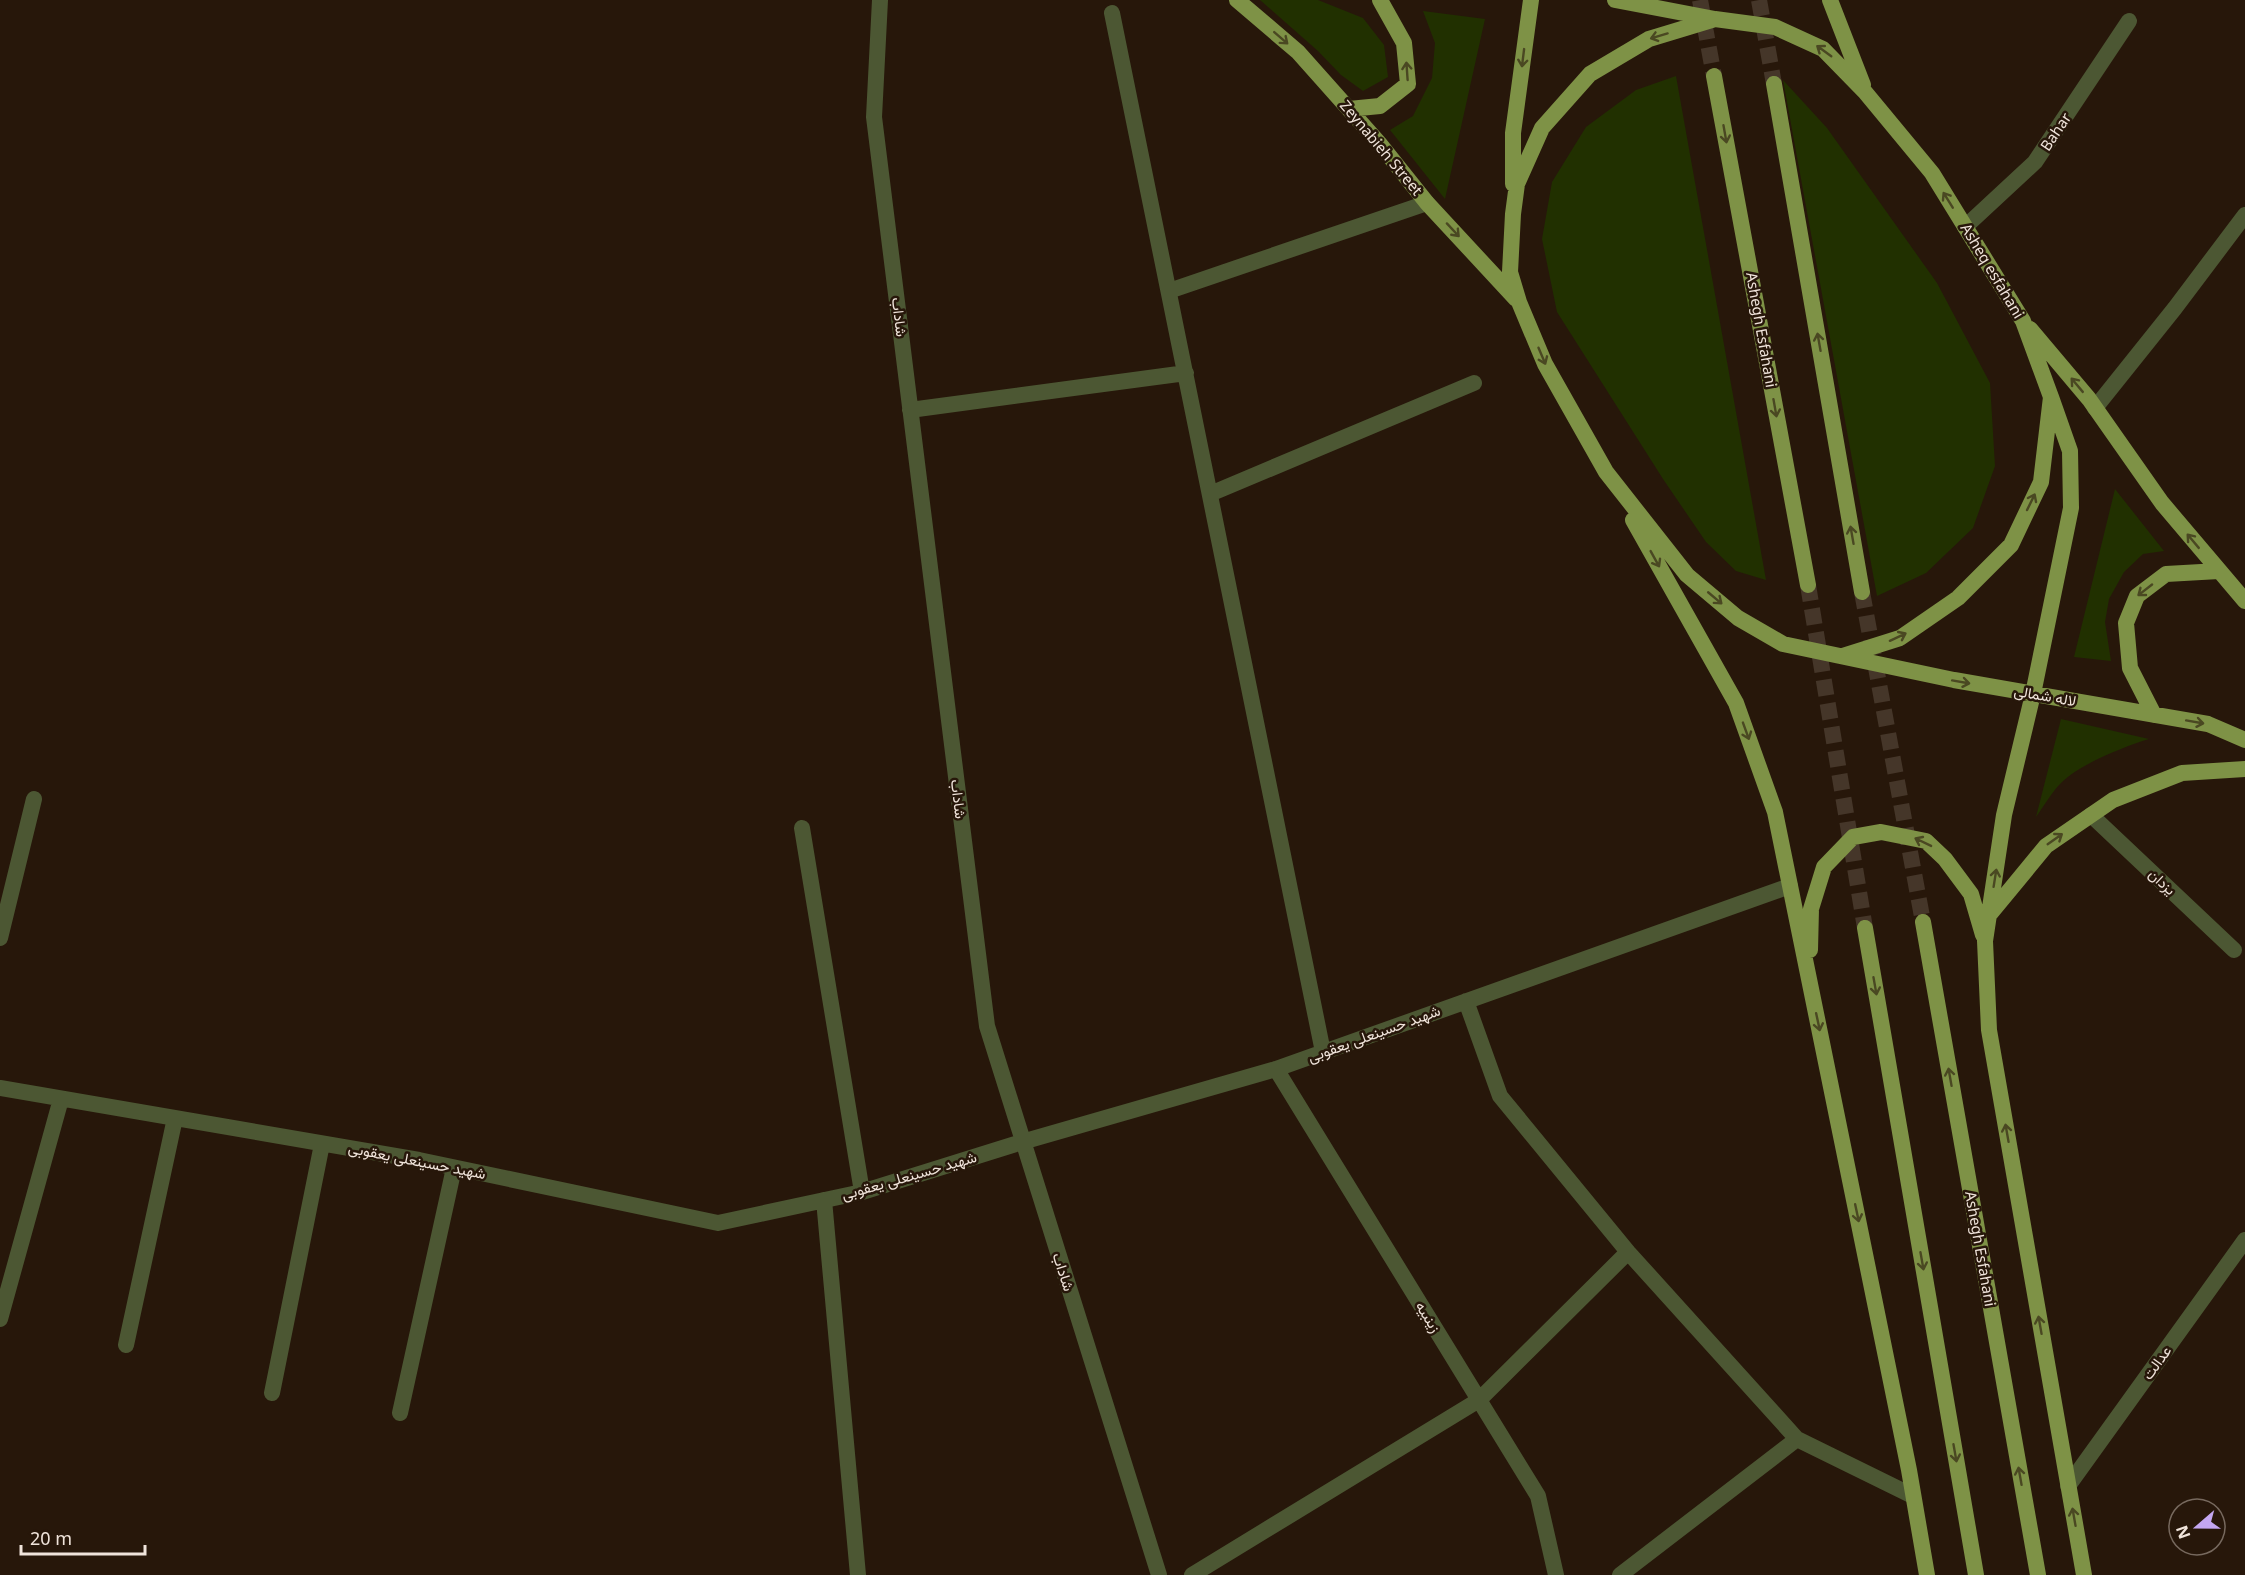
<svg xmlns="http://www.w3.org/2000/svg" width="2245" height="1575" font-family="'Noto Sans',Vazirmatn,sans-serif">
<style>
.green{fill:#213000}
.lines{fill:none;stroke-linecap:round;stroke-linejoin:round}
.primary-tunnel{stroke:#453629;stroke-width:16;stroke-dasharray:16 8;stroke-linecap:butt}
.service{stroke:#4c5733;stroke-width:16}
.minor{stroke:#4c5733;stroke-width:16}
.primary{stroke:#7e9246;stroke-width:16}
.oneway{stroke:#4a4822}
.labels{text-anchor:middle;stroke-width:5;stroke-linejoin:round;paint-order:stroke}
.street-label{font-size:15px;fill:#f0e4db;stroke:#27170a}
</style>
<rect width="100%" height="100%" fill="#27170a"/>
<path class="green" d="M1260,0H1318L1363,18L1384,45L1388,77L1363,91L1341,75L1318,51Z
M1423,11L1485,19L1445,199L1390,130L1413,116L1432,78L1435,43Z
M1676,76L1766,580L1736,571L1706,542L1663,479L1557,312L1542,239L1552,182L1586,127L1636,90Z
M1783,80L1827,128L1937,283L1990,383L1995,466L1973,528L1926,573L1877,596Z
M2115,489L2164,551L2143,554L2124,572L2109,599L2105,622L2111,661L2074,657Z
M2061,719L2149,739C2123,747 2080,764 2061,783C2052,792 2044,806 2036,817Z"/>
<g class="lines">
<path class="primary-tunnel" d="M1700,0L1714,76
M1759,0L1774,84
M1808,585L1865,928
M1862,592L1923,922"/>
<path class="service" d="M2095,408L2175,308L2245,215"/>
<path class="minor" d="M880,0L874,117L987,1026L1159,1575
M1112,13L1323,1052
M1965,227L2035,162L2129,21
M1169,291L1427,203
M910,410L1186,373
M1210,494L1474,383
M2091,815L2234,950
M802,828L862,1192
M0,938L34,799
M1466,1001L1500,1096L1628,1252L1797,1439L1913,1496
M1276,1069L1538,1496L1556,1575
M0,1088L419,1160L718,1223L862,1192L1022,1142L1276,1069L1790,886
M824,1200L858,1575
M0,1319L61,1099
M126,1345L175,1118
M272,1393L322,1144
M400,1413L454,1168
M2068,1486L2245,1240
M1192,1575L1479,1400L1628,1252
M1620,1575L1797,1439"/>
<path class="primary" d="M1237,0L1298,52L1379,143L1427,203L1516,299
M1615,0L1715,19L1775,27L1823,49L1865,92L1932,173L2023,321L2051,397L2041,482L2011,545L1958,598L1900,638L1843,656
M1830,0L1863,85
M1715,19L1649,39L1590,74L1542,128L1517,184L1513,214L1510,272L1519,302L1545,364L1606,472L1687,575L1738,618L1783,644L1954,680L2208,724L2245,740
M1714,76L1808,585
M1774,84L1862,592
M1349,109L1380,106L1408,84L1404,43L1380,0
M1513,184V133L1531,0
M2030,329L2089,399L2162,503L2245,601
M2051,397L2070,451L2071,508L2033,694L2004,815L1985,941L1989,1030L2084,1575
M1633,520L1736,703L1775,812L1909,1470L1927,1575
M2154,715L2130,668L2126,623L2137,596L2166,574L2219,571
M1990,914L2046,846L2113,800L2182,773L2245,769
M1923,922L2038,1575
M1865,928L1976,1575
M1810,950L1811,909L1824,867L1853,837L1881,832L1926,841L1945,859L1971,894L1983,935"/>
</g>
<defs><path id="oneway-shaft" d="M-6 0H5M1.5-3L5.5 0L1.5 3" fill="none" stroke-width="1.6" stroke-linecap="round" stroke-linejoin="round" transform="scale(1.5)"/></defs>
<g class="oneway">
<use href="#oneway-shaft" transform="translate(1659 36) rotate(163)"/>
<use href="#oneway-shaft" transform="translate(1281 38) rotate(41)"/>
<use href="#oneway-shaft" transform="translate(1824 51) rotate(-144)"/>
<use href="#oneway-shaft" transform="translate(1523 58) rotate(97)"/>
<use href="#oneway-shaft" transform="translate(1407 71) rotate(-94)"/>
<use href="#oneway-shaft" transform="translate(1725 134) rotate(80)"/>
<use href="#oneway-shaft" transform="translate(1948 200) rotate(-122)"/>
<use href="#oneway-shaft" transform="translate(1453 230) rotate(47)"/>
<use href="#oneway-shaft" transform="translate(1819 342) rotate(-100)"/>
<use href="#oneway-shaft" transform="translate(1542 356) rotate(67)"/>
<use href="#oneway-shaft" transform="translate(2077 385) rotate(-130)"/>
<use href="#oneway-shaft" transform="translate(1775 408) rotate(80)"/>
<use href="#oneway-shaft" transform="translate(2031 502) rotate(-64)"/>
<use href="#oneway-shaft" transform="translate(1852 535) rotate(-100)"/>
<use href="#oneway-shaft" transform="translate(2193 541) rotate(-130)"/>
<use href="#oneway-shaft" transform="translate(1655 559) rotate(61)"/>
<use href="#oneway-shaft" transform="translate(2145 590) rotate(142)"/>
<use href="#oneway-shaft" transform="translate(1715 598) rotate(40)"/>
<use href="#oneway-shaft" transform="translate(1898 637) rotate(-25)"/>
<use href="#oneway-shaft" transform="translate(1961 682) rotate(10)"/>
<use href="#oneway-shaft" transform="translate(2195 722) rotate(10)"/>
<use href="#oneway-shaft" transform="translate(1746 731) rotate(70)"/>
<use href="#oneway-shaft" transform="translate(2055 839) rotate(-35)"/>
<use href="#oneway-shaft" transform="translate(1923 842) rotate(-154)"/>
<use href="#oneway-shaft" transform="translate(1995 878) rotate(-81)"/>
<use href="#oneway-shaft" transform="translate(1875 986) rotate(80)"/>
<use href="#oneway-shaft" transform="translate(1818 1022) rotate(78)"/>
<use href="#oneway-shaft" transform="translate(1950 1077) rotate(-100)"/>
<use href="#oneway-shaft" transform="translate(2007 1133) rotate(-100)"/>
<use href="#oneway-shaft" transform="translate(1857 1213) rotate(78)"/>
<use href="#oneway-shaft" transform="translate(1922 1261) rotate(80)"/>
<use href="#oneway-shaft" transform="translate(2040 1325) rotate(-100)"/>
<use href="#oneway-shaft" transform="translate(1955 1453) rotate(80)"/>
<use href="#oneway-shaft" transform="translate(2020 1476) rotate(-100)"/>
<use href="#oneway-shaft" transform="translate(2074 1517) rotate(-100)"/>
</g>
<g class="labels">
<g class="street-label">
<text transform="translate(2056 132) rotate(-56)" y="5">Bahar</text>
<text transform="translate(1381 148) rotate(50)" y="5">Zeynabieh Street</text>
<text transform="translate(1992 271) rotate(59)" y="5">Asheq esfahani</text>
<text transform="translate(899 317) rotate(83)" y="5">شاداب</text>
<text transform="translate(1761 330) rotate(80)" y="5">Ashegh Esfahani</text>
<text transform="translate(2045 696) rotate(10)" y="5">لاله شمالی</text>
<text transform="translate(958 799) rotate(83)" y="5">شاداب</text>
<text transform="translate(2162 882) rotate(43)" y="5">یزدان</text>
<text transform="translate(1374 1034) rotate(-20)" y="5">شهید حسینعلی یعقوبی</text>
<text transform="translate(417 1161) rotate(11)" y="5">شهید حسینعلی یعقوبی</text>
<text transform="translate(909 1176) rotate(-16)" y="5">شهید حسینعلی یعقوبی</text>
<text transform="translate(1980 1249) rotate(80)" y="5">Ashegh Esfahani</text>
<text transform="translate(1063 1272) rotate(72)" y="5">شاداب</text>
<text transform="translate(1428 1317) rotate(58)" y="5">زینبیه</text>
<text transform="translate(2157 1363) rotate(-54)" y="5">عدالت</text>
</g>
</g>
<g transform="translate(2197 1527) rotate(250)"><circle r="28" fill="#27170a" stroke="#77695e" stroke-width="1.5"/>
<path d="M0-4.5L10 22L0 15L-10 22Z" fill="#c4a7f1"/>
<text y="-9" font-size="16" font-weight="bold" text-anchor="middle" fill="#f0e4db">N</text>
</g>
<path d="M21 1545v9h124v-9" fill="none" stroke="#f0e4db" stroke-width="3"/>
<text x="30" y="1545" font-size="18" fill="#f0e4db" stroke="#27170a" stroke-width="4.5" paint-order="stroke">20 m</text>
</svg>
